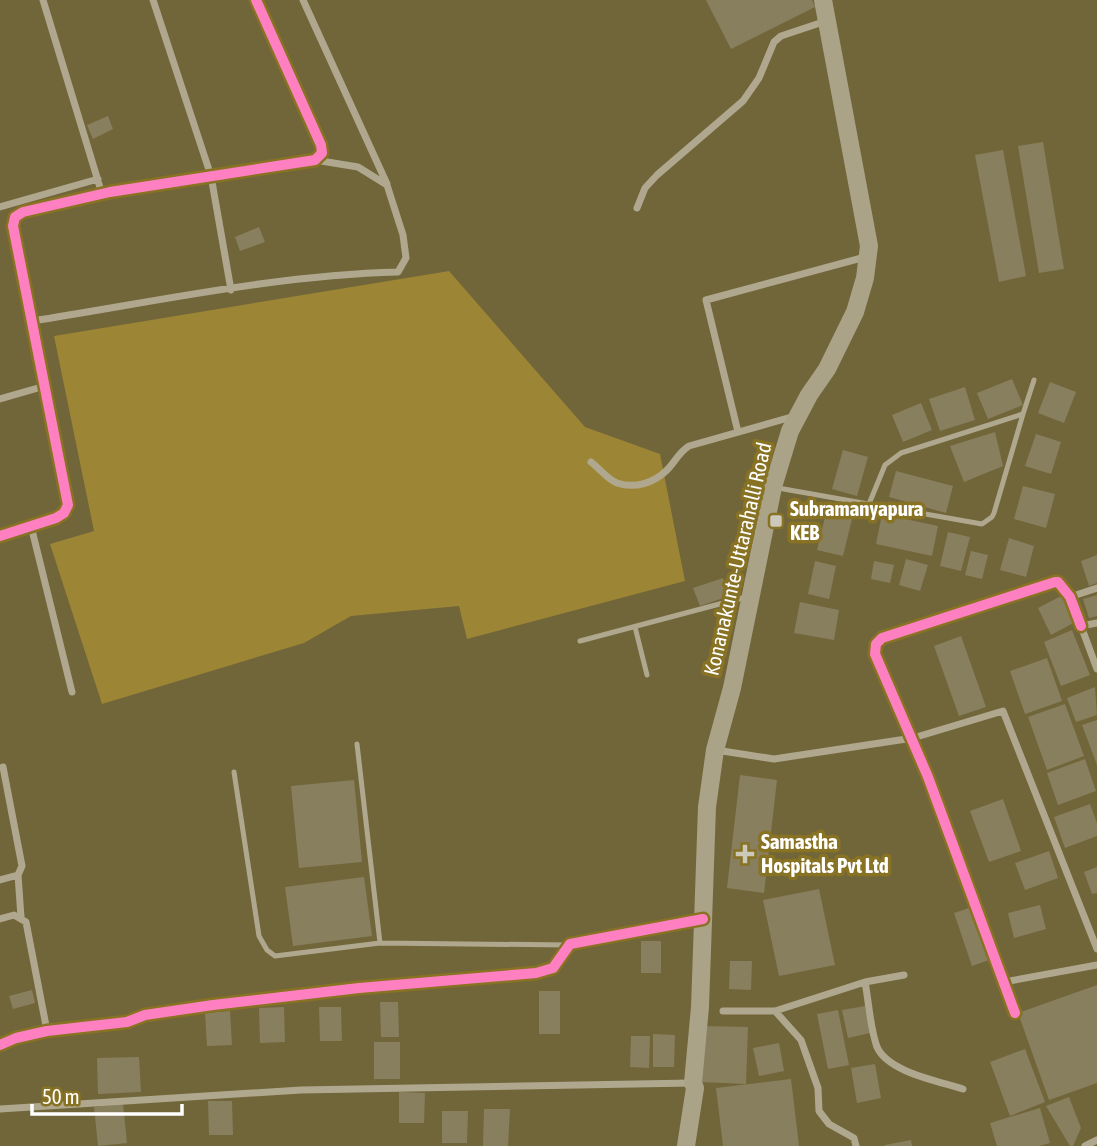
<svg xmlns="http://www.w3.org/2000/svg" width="1097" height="1146" font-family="'Asap Condensed',sans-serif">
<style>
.green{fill:#9c8535}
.building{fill:#887f5e}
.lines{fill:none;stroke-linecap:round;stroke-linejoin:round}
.service{stroke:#b0a88e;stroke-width:5}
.minor{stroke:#b0a88e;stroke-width:7}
.secondary{stroke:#aba388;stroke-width:18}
.cycleway-casing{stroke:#887223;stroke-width:15}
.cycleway{stroke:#ff80c0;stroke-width:10}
.poi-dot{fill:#cdc9ba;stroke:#887223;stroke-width:2.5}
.labels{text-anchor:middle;stroke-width:7;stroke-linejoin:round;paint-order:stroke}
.poi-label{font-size:21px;font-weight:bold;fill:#fff;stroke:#887223;text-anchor:start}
.street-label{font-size:21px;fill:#fff;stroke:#887223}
</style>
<rect width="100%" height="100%" fill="#71653a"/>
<path class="green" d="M449,271L585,427L660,454L685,581L467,639L459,606L351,616L304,643L102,704L50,544L94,531L54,336Z"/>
<path class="building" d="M706,0H812L815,7L731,49Z
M108,116L113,129L93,139L87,125Z
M1043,142L1064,269L1039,273L1018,146Z
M1003,150L1026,276L999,282L975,155Z
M259,227L265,242L240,251L235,237Z
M1012,379L1023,405L988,419L977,393Z
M1050,382L1076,392L1064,423L1038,413Z
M965,387L975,420L940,431L929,399Z
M921,403L932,430L903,442L892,415Z
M995,432L1003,466L964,482L950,446Z
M1036,434L1061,442L1051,474L1025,466Z
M843,450L868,457L857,496L832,489Z
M896,471L953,486L946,513L889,497Z
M1023,486L1055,494L1046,528L1014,519Z
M827,509L853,515L843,556L817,550Z
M882,514L938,526L932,556L876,544Z
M948,532L970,537L961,571L940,566Z
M1009,538L1034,546L1026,577L1000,570Z
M971,551L988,555L982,579L965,575Z
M1097,555V583L1089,586L1081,561Z
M906,559L928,565L920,591L899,585Z
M815,561L836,566L829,599L808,594Z
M874,561L894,565L890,583L871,579Z
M723,578L729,596L700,606L693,588Z
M1063,595L1077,621L1051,635L1038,608Z
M1097,595V616L1089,618L1083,599Z
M800,602L839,610L834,640L794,633Z
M1072,630L1090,675L1061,686L1044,642Z
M961,636L986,707L959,716L934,646Z
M1047,658L1062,701L1025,714L1010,671Z
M1095,687L1097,715L1076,722L1067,698Z
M1065,704L1084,756L1047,770L1028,717Z
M1097,720V765L1082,725Z
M1085,759L1096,791L1058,805L1047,773Z
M740,775L777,780L764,893L727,888Z
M354,780L362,862L299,868L291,786Z
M1003,799L1021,851L989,862L970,811Z
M1090,804L1097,823V836L1065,848L1054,817Z
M1049,851L1058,878L1025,890L1015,863Z
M1097,867V893L1092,894L1084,872Z
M364,877L372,936L293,946L285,887Z
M819,889L835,965L779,976L763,900Z
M1040,905L1046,929L1014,938L1008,913Z
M975,906L992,959L972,966L954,913Z
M641,941H661V973H641Z
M730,961H752L751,990L729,989Z
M1097,985V1083L1049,1100L1018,1013Z
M32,990L35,1003L13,1009L9,996Z
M539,991H560V1034H539Z
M380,1002H398L399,1037H381Z
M865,1006L870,1033L848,1038L842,1010Z
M284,1007L285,1042L260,1043L259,1008Z
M319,1007H341L342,1041H320Z
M838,1010L849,1065L828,1069L817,1014Z
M230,1011L232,1045L207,1046L205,1013Z
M702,1026L748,1027L746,1084L701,1082Z
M653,1034L675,1035L674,1067H653Z
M631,1036H650L649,1068L630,1067Z
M374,1042H400V1079H374Z
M779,1043L784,1071L759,1076L753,1048Z
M1025,1049L1045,1102L1010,1116L990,1062Z
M139,1057L141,1092L98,1094L97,1058Z
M875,1064L881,1098L857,1103L851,1068Z
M791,1079L799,1146H723L716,1088Z
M399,1092L425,1093L424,1123H399Z
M1069,1097L1081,1128L1073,1146H1070L1046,1106Z
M208,1101H232L233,1135H209Z
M123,1104L127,1143L98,1146L94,1107Z
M1040,1108L1050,1143L1039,1146H997L990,1123Z
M484,1109H510L508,1146H483Z
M442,1111H468L467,1143H442Z
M911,1140L912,1146H885V1145Z"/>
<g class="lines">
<path class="service" d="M1023,414L1034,380
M778,488L982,524L992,517L994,513L1023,414L901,453L885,465L869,504
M635,627L647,675
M580,641L746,597
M357,744L380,943
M234,772L259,936L267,950L275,956L380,943L567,945"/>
<path class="minor" d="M43,0L102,194
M153,0L211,176L231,290
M303,0L387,184
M0,207L98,179
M637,208L645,188L657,175L743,101L759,78L774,42L781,36L826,21
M32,321C153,302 276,275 398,272L406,258L403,235L387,185L358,167L315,160
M0,399L45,386
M738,432L706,300L865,257
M591,462C599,468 608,480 617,483C635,489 654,483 667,470C675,462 679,452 689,446L795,416
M31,526L72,692
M0,536L56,518L64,513L68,505L13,226L15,217L23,212L110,192L315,160L322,153L321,145L256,0
M1070,597L1097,588
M1097,623L1081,626L1097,669
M716,750L774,759L913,738L1003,711L1097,949
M18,875L21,917
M0,880L18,875L22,866L3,767
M0,919L14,915L26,922L47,1031
M865,982C869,1003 870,1028 877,1047C888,1072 938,1081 963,1089
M1004,982L1097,965
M723,1011H775L801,1040L818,1088L819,1111L829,1124L854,1138L856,1146
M775,1011L865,982L904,975
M1015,1013L928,777L875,654L876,644L882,638L1055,582H1058L1070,597L1081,626
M0,1045L16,1038L47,1031L127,1022L145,1015L213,1005L359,988L536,973L553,968L570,944L701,919
M0,1109L301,1090L692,1083
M1085,1146L1097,1140"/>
<path class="secondary" d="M686,1146L695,1088L693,1083L700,1007L707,807L715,750L732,688L773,487L790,431L809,395L827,369L855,312L865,278L869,246L823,0"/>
<defs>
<path id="cycleway" d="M0,536L56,518L64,513L68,505L13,226L15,217L23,212L110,192L315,160L322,153L321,145L256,0
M1015,1013L928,777L875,654L876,644L882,638L1055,582H1058L1070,597L1081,626
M0,1045L16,1038L47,1031L127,1022L145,1015L213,1005L359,988L536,973L553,968L570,944L703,919"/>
</defs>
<use href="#cycleway" class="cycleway-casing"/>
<use href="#cycleway" class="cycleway"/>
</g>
<g class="poi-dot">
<rect x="769" y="514" width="14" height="14" rx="3.5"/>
<path d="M741.5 843.5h7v7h7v7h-7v7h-7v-7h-7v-7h7z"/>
</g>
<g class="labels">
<g class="poi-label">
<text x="790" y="516">Subramanyapura<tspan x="790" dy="24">KEB</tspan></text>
<text x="761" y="849">Samastha<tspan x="761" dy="24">Hospitals Pvt Ltd</tspan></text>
</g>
<g class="street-label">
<text transform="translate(738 559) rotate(-77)" y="7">Konanakunte-Uttarahalli Road</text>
</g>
</g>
<path d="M32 1104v10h150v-10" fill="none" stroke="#ffffff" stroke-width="3.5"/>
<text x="42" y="1104" font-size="21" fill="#ffffff" stroke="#887223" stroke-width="5" paint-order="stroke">50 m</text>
</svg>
